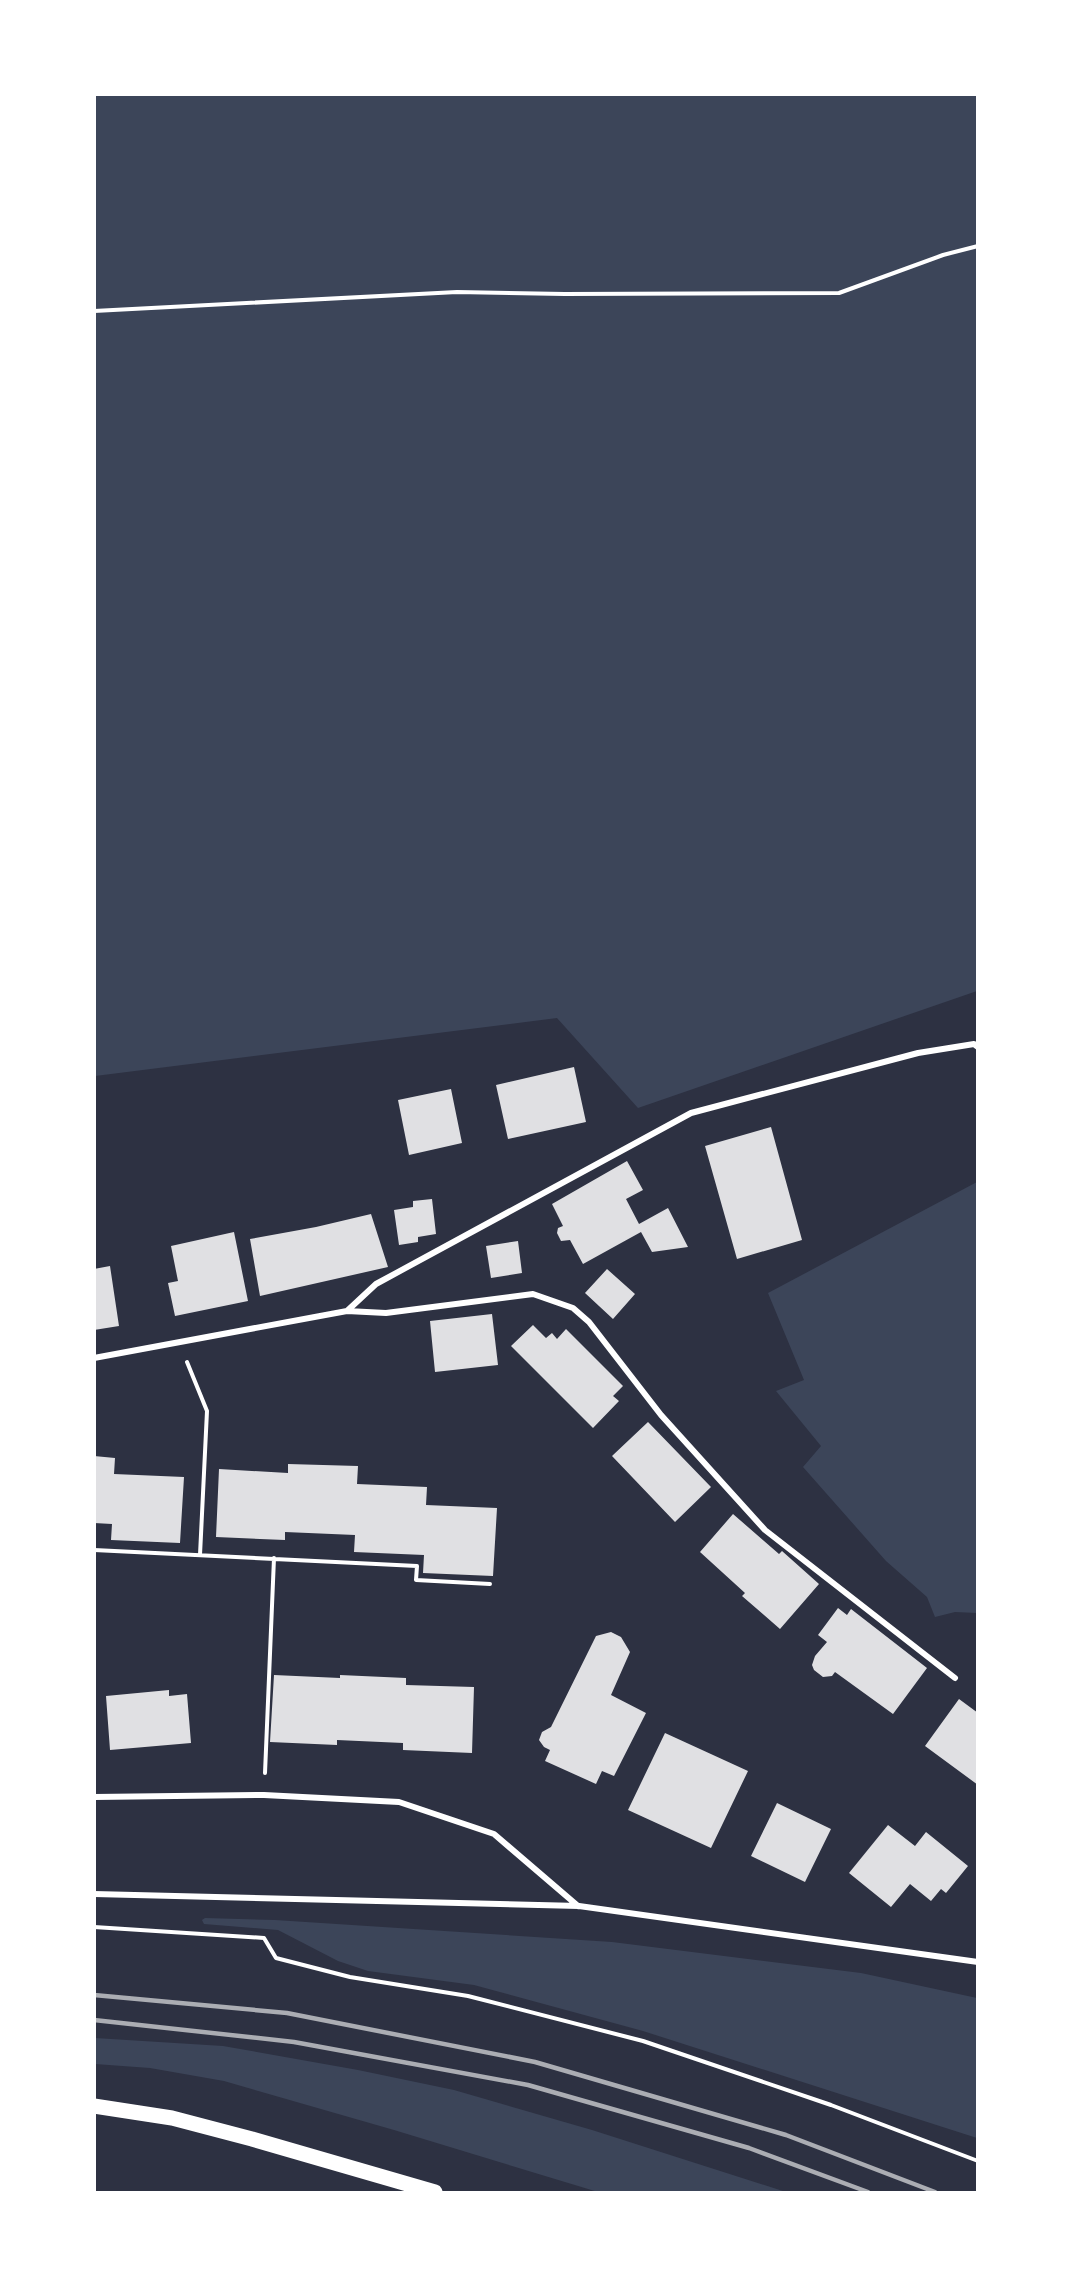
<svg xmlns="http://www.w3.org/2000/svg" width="1072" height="2287" font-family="Lato,sans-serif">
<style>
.green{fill:#3c4559}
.building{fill:#e0e0e3}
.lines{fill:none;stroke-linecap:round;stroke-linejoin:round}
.path{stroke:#fff;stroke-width:4}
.minor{stroke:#fff;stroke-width:6}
.primary{stroke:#fff;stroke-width:15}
.rail{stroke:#abadb3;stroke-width:4.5}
</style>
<rect width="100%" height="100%" fill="#2d3142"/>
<path class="green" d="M94,95H977V991L638,1108L557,1018L95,1076Z
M977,1182V1613L955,1612L935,1617L927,1597L886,1561L803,1467L821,1446L776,1391L804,1380L768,1293Z
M205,1918L275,1920L612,1942L861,1973L977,1998V2138L643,2031L474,1985L368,1971L338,1961L278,1930L204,1924L202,1920Z
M95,2038L223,2046L358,2070L454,2090L592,2130L786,2192H598L394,2130L224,2081L150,2068L95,2064Z"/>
<path class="building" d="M574,1067L586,1122L508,1139L496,1085Z
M451,1089L462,1143L409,1155L398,1100Z
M771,1127L802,1240L737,1259L705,1146Z
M627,1161L643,1190L626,1199L639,1224L668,1208L688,1247L652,1252L641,1232L583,1264L570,1240L561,1241L557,1233L558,1228L563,1226L552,1204Z
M432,1199L436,1234L418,1237V1242L399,1245L394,1210L413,1207V1201Z
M371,1214L388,1267L260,1296L250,1239L316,1227Z
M234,1232L248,1301L175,1316L168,1283L178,1281L171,1246Z
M518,1241L522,1273L491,1278L486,1246Z
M110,1266L119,1326L94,1330V1269Z
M607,1269L635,1294L613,1319L585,1293Z
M492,1314L498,1365L435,1372L430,1321Z
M533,1325L546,1338L552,1333L557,1339L566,1329L623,1386L613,1396L619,1401L593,1428L511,1346Z
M648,1422L711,1487L675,1522L612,1456Z
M94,1456L115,1458L114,1474L184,1477L180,1543L111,1540L112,1524L94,1523Z
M288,1464L358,1466L357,1484L427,1487L426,1505L497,1508L493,1576L423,1573L424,1555L354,1552L355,1535L285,1532V1540L216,1537L219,1469L288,1473Z
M733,1514L779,1554L782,1551L819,1584L780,1629L742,1596L745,1593L700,1552Z
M838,1608L847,1615L851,1609L927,1668L893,1714L835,1672L832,1676L823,1677L814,1670L812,1665L815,1656L827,1642L818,1635Z
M611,1632L621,1637L630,1652L611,1695L646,1713L614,1776L602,1771L596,1784L545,1761L550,1750L544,1747L539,1740L542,1732L551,1727L596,1636Z
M274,1675L340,1678V1675L406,1678V1685L474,1687L472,1753L403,1750V1743L337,1740V1745L270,1742Z
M169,1690V1696L187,1694L191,1743L110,1750L106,1696Z
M959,1699L978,1713V1785L925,1746Z
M665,1733L748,1771L711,1848L628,1810Z
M777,1803L831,1829L805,1882L751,1856Z
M888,1825L915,1846L926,1832L968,1866L946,1893L941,1889L931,1901L910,1884L891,1907L849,1873Z"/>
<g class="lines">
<path class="path" d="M94,311L457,292L565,294L839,293L943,255L978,246
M187,1362L207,1411L200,1555
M94,1550L417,1566L416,1580L490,1584
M265,1773L274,1558
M94,1927L264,1938L276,1958L350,1977L468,1996L643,2041L831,2105L978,2161"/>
<path class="minor" d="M347,1311L386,1313L533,1294L573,1308L589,1322L661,1415L765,1530L955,1678
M94,1358L347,1311L376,1284L691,1113L918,1053L974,1044L978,1047
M94,1797L264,1795L399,1802L494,1834L578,1906
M94,1894L579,1906L978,1962"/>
<path class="primary" d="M94,2106L172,2118L252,2139L435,2192"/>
<path class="rail" d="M94,1995L287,2013L535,2062L786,2135L935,2192
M94,2020L294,2042L528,2085L749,2148L868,2192"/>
</g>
<rect width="1072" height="2287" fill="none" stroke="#ffffff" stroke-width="192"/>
</svg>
